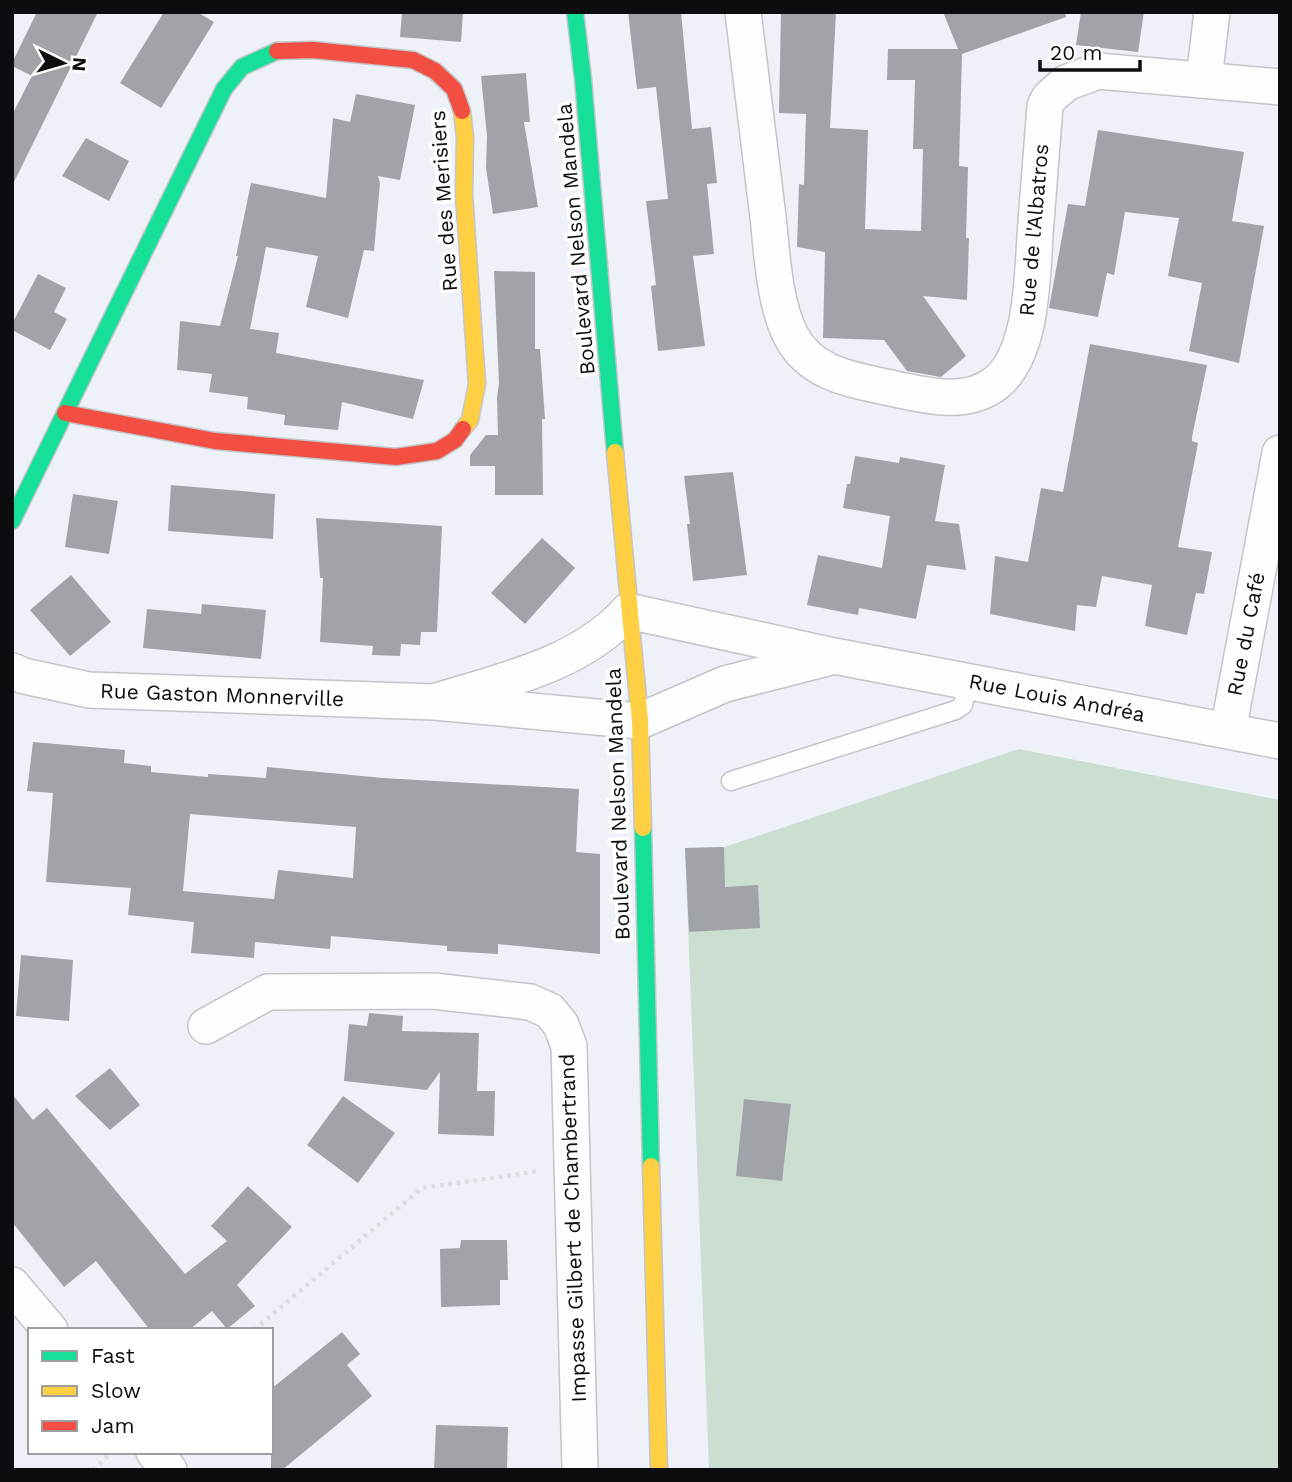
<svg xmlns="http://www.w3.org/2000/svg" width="1292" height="1482" font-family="'Work Sans',sans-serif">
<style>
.green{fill:#ccded1}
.building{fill:#a0a3a7;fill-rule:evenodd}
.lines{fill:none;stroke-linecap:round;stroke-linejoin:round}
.lane-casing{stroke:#c2c5c9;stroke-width:21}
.street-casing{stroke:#c2c5c9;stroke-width:38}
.fast-casing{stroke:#c2c5c9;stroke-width:19}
.slow-casing{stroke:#c2c5c9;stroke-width:19}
.jam-casing{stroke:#c2c5c9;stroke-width:19}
.path{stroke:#dbddde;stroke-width:4.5;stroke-dasharray:3.5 5;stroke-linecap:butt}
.lane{stroke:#fcfdfe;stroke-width:18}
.street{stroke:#fcfdfe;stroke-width:35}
.fast{stroke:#16e098;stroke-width:16}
.slow{stroke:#ffcf43;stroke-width:16}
.jam{stroke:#f24e42;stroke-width:16}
.labels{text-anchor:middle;stroke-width:7;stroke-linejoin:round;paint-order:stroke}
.street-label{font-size:21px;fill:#0b0d10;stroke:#fff}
</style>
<rect width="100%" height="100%" fill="#eef2f8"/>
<path class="green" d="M1019,749L1280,800V1470H709L685,848L724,847Z"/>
<path class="building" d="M37,12H98L12,186V115L32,76L12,66V63Z
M164,12H197L214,22L161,108L120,83Z
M402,12H463L461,42L400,37Z
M628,12H681L692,129L711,127L717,183L707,184L714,254L693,256L705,346L658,351L651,286L656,285L646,201L668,199L656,87L637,89Z
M781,12H836L830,128L868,130L865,229L921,231L923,149H913L915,80H887L888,49H958L943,12H1065L1066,17L962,54L959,166L968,167L966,238H969L967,300L923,296L966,356L941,377L907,371L884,340L823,338L825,252L797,247L799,184L804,185L806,114L779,113Z
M1081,12H1144L1138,52L1076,45Z
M526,73L530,122H524L538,207L493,214L486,168L487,136L481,76Z
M356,94L415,105L400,180L378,176L380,183L374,251L364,250L348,318L306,307L318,256L266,247L250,329L279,333L276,353L424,380L413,419L342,402L338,430L284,425L285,415L247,409L248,397L209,392L212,374L177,370L180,321L220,326L238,256H236L251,183L326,198L333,118L350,122Z
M1098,130L1244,152L1232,221L1264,226L1239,363L1189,351L1202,283L1168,276L1179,218L1125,212L1114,275L1107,273L1098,317L1049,308L1068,204L1085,206Z
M86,138L129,161L109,201L62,176Z
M494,271L535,272V349H540L545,419H542L543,495H495V466H470V455L486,435H498L497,398L499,383Z
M38,274L66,288L54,312L67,319L50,350L12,330V324Z
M1090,344L1207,365L1192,437V441L1198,443L1178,547L1212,552L1204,594L1196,593L1187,635L1145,626L1152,585L1102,576L1096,607L1077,605L1075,631L990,614L995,556L1028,562L1041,488L1063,492Z
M855,456L899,463L900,457L945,465L935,521L959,524L966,570L927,565L916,619L859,608L858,615L807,605L818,555L882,568L890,516L843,508L847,484H850Z
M733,472L747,575L693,581L687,524H690L684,476Z
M171,485L275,494L273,539L168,531Z
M73,494L118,501L109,554L65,547Z
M316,518L442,526L437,632H421L420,645L401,644L400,656L372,655L373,646L320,642L323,578H320Z
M542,538L575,568L525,624L491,593Z
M71,575L111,622L70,656L30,610Z
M202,604L266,610L261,659L143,648L147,609L201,614Z
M33,742L125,750L124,763L151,766V772L208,777V774L266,778L267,767L383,778L579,789L576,852L600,854V954L498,944V954L447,951V946L331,936L330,949L255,942L254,958L191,953L194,922L128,915L131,888L46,882L53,793L27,791ZM190,814L356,827L353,878L278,870L274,899L183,891Z
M724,847L725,887L758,885L760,928L689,932L685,848Z
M21,955L73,960L69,1021L16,1016Z
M369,1013L403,1016L402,1031L479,1033L477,1091H495L494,1136L438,1134L440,1072L427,1090L344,1081L349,1024L367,1026Z
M110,1068L140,1105L110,1130L75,1096Z
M12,1094L33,1120L47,1108L185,1274L227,1241L211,1226L248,1186L292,1227L237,1285L255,1306L227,1329L212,1311L189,1330H150L96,1261L64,1287L12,1222Z
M343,1096L395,1133L358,1183L307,1145Z
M744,1099L791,1104L782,1181L736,1176Z
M461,1240H507L508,1280H500V1305L441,1307L440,1249L460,1248Z
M342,1332L360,1354L347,1365L372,1396L282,1470H271V1389Z
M436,1425L508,1427L507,1470H434Z"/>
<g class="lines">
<defs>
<path id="lane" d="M731,781L956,710L963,705L968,682"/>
<path id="street" d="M743,12C752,81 760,149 768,217C772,253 774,303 791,336C812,376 855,380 895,389C928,396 967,406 996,383C1035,352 1032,267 1036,222C1039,184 1042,145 1045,106L1049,98L1066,83L1098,71L1280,87
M1204,79L1212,12
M12,671L24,676L89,690L434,702L640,721L725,684L827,658
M434,702C501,681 580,665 628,611L834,656L1280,741
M1228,731L1280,453
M206,1026L268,992L433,991L530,1002L550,1011L561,1025L569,1046L580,1470
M12,1285L50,1330
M154,1452L169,1470"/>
<path id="fast" d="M575,12L583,79L615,452
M12,521L224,89L242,67L277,51
M643,828L651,1166"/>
<path id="slow" d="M462,111L465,138L464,195L477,384L470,420L463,429
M615,452L640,721L643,828
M651,1166L659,1470"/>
<path id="jam" d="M277,51L313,50L413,60L435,71L454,89L462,111
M65,413L215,441L396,457L437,451L455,440L463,429"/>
</defs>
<use href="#lane" class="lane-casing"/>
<use href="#street" class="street-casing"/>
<use href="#fast" class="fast-casing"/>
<use href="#slow" class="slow-casing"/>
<use href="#jam" class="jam-casing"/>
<path class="path" d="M254,1330L422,1188L540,1171
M93,1470L112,1452"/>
<use href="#lane" class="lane"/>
<use href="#street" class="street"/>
<use href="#fast" class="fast"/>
<use href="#slow" class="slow"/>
<use href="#jam" class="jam"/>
</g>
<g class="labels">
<g class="street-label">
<text transform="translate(444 201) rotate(-94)" y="7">Rue des Merisiers</text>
<text transform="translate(1034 230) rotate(-85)" y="7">Rue de l'Albatros</text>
<text transform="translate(576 239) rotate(-95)" y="7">Boulevard Nelson Mandela</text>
<text transform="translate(1246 634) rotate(-79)" y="7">Rue du Café</text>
<text transform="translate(222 695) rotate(2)" y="7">Rue Gaston Monnerville</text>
<text transform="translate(1057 698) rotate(11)" y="7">Rue Louis Andréa</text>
<text transform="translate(618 804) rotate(-92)" y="7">Boulevard Nelson Mandela</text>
<text transform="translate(573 1228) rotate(-92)" y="7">Impasse Gilbert de Chambertrand</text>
</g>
</g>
<rect width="1292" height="1482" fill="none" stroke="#0b0d10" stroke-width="28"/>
<rect x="28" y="1328" width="245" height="126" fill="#ffffff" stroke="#9d9e9f" stroke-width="2"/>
<rect x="42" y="1351" width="35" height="10" fill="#16e098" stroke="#9d9e9f" stroke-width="2"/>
<text x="91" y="1363" font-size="21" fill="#0b0d10">Fast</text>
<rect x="42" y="1386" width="35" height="10" fill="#ffcf43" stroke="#9d9e9f" stroke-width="2"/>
<text x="91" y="1398" font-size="21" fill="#0b0d10">Slow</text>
<rect x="42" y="1421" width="35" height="10" fill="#f24e42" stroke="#9d9e9f" stroke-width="2"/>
<text x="91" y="1433" font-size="21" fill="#0b0d10">Jam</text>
<g transform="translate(63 63) rotate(95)" stroke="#ffffff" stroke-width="5" paint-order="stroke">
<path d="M0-5L12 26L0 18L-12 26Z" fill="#0b0d10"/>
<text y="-10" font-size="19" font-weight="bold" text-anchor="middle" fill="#0b0d10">N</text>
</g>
<path d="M1040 60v10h100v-10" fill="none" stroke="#0b0d10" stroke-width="3.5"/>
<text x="1050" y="60" font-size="21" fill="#0b0d10" stroke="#ffffff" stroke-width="5" paint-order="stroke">20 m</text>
</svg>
